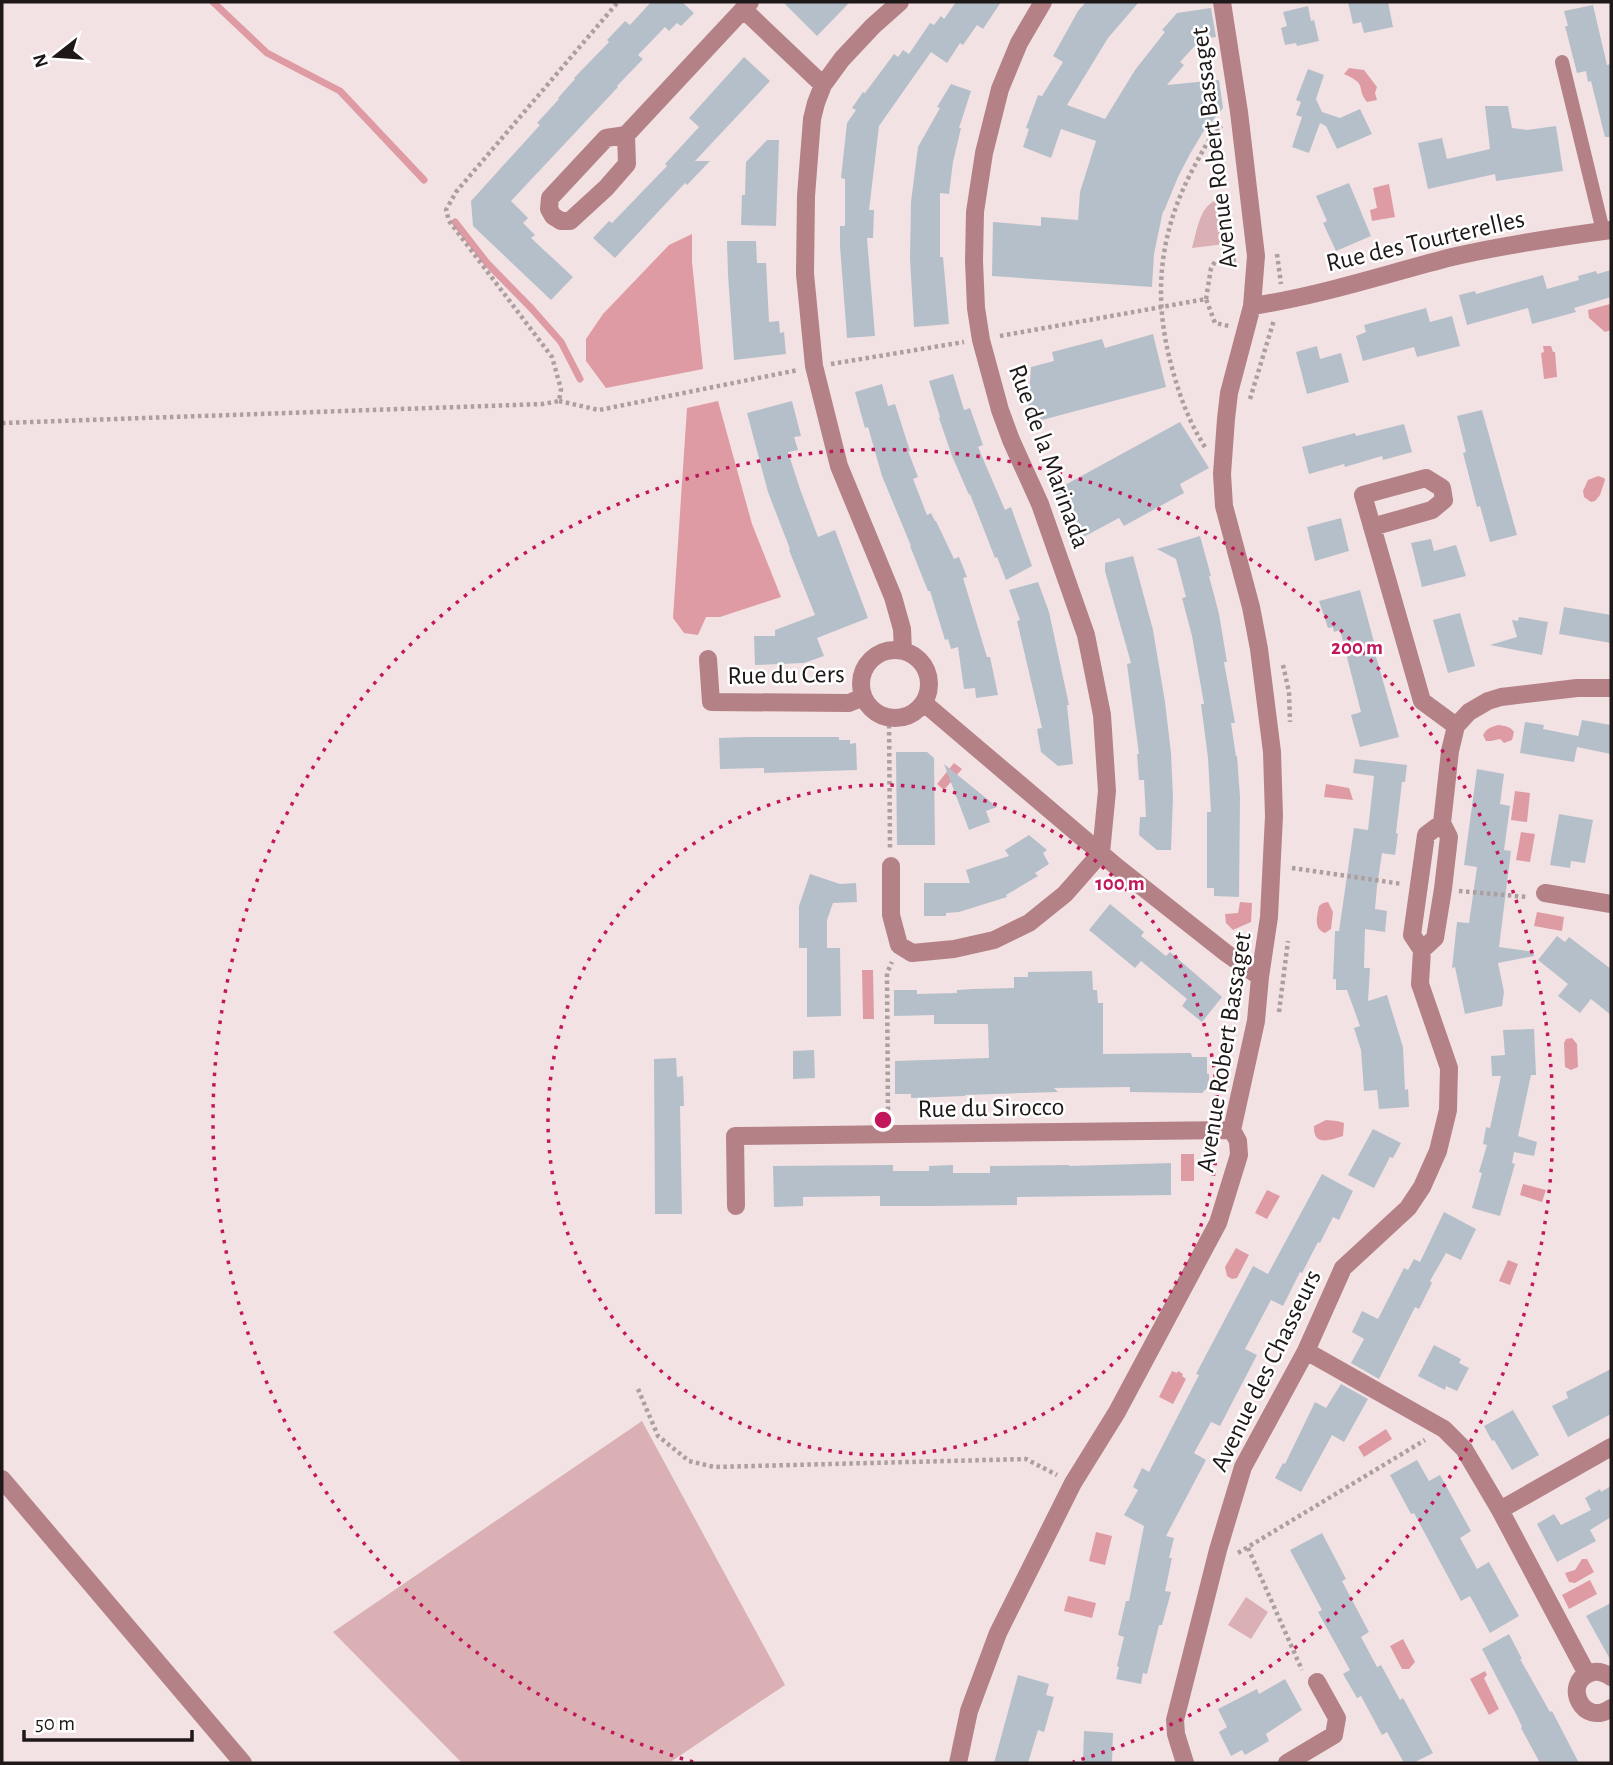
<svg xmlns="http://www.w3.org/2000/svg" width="1613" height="1765" font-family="'Alegreya Sans',sans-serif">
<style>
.green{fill:#dab0b4}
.water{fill:#df9ba3}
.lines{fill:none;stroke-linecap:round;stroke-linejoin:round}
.stream{stroke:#df9ba3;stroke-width:7}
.building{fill:#b5bfca}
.path{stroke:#ac9f9f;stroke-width:4.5;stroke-dasharray:3.5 3.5;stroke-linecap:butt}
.service{stroke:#b48187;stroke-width:14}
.minor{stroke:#b48187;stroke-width:18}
.ring{fill:none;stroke:#c2185b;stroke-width:3.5;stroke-dasharray:3.5 7}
.labels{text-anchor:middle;stroke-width:5;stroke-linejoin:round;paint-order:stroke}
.street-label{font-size:26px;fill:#1e1818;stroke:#fff}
.centre{fill:#c2185b;stroke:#fff;stroke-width:3.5}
.ring-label{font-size:21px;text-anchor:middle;font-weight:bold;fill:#c2185b;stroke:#fff;stroke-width:5;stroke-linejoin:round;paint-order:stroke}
</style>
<rect width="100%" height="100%" fill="#f3e2e3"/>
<path class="green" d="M1217,200C1229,211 1233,227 1233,243L1192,248C1197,232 1199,206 1217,200Z
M642,1421L785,1685L669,1763H462L333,1632Z
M1246,1597L1268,1612L1251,1639L1228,1625Z"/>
<path class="water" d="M1349,68L1364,70L1377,87L1375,93L1377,100L1367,102C1355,87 1369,85 1344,74Z
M1389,184L1395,217L1372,221L1370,210L1377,208L1373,188Z
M692,234V262L703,369L606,388L586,361V339L603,314L669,245Z
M1610,304L1611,330L1605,332L1589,318L1588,310Z
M1543,346H1551L1553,352H1555L1557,377L1544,379L1541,353L1544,352Z
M718,401L752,524L781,597L720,617H706L698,635L684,633L673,618L687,408Z
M1598,476L1604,478L1605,480L1600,495L1595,501L1591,502L1584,497L1583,491L1588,480Z
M1498,725C1505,726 1510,726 1514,732L1512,740L1504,743L1500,739L1491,741H1486L1483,735C1487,728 1491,727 1498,725Z
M954,763L962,769L944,790L937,784Z
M1326,784L1349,788L1353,800L1324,797Z
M1515,791L1530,793L1527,822L1511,820Z
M1521,832L1535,834L1530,862L1516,860Z
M1240,902L1252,903L1251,922L1233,930L1226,923L1225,914L1238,913Z
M1328,902L1333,912L1331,929L1325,933C1313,929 1317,916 1319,906L1323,903Z
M1537,912L1564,917L1562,931L1534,926Z
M862,970H873L874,1019H863Z
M1572,1038L1577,1044L1578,1067L1571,1070L1565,1067L1564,1043L1566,1039Z
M1326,1120L1337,1121L1344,1123L1343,1136C1330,1140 1313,1147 1314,1126Z
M1181,1154H1194V1181H1181Z
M1523,1184L1546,1190L1542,1202L1520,1195Z
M1267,1190L1280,1196L1267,1219L1255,1213Z
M1236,1248L1249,1255L1237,1278L1232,1279L1227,1276L1225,1267Z
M1508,1260L1518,1264L1510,1285L1499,1281Z
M1172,1371L1177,1373L1178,1371L1183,1374L1182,1376L1186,1379L1173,1404L1159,1397Z
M1386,1429L1392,1439L1364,1457L1358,1447Z
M1096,1532L1112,1536L1105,1565L1089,1561Z
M1582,1559H1587L1594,1572L1575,1583L1569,1582L1565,1573L1575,1570Z
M1590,1580L1597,1594L1569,1609L1562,1595Z
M1068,1596L1096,1603L1092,1618L1064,1611Z
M1403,1639L1415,1662L1409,1669H1402L1390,1646Z
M1485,1671L1487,1675L1484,1678L1499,1709L1489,1715L1470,1679Z"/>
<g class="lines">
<path class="stream" d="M213,2L267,53L340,91L424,180
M455,222L487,263L532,309L561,342L580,379"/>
</g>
<path class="building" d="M651,2H682L694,13L681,26L677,23L669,31L665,27L638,55L643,59L617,86L618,87L511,201L528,218L523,223L535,235L531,238L573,277L551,300L473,226L471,201L540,125L537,123L559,99L558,98L575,79L574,78L609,42L607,40L625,21L630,25Z
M783,2H850L817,36Z
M956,2H1001L983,29L977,25L963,45L960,43L947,63L931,52L879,126L869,210H874L873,238H867L875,336L847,338L840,246V226H845V179L841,178L847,123L856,110L852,108L863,92L865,93L894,54L898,57L903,50L909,54L930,23L934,25L941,16L944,19Z
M1086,2H1139L1108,38L1067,105L1105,119L1135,70L1165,32L1162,30L1177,13L1211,8L1216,37L1201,39L1180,62L1184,65L1167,85L1219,80L1223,108L1203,132L1190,154L1178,177L1164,211H1163L1154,254L1152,287L992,276L993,222L1041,226V217L1078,220L1080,192L1096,141L1061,129L1051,158L1023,147L1029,129L1026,128L1038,95L1042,96L1063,62L1053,56L1078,11Z
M1348,2H1388L1393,27L1364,33L1361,22L1353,24Z
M1593,5L1607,65L1611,64V137H1605L1591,81L1588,82L1586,71L1577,73L1565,26H1568L1564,11Z
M1308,6L1311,21L1314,20L1319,41L1297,46L1296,43L1285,45L1281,28L1287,26L1283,12Z
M744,57L770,81L695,161H710L687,185L685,183L615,258L593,238L609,221L612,223L667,166L665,164L699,127L689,118Z
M1308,69L1324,75L1316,99L1322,112L1340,118L1360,109L1372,134L1337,149L1326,126L1320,123L1309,153L1292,147L1302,117L1296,115L1301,102L1296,100Z
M951,84L971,91L959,128H961L953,162L949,194L940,193V257H943L949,324L914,327L910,259L911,202L918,147L940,108L937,107Z
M1485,106H1508L1512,128L1527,130L1556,126L1563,171L1496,181L1495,174L1428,189L1418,143L1442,138L1447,159L1490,149Z
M767,140H779L776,226L741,225L742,195H745L746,162Z
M1349,183L1371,236L1336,251L1323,223L1327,221L1316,196Z
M727,241H756L757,263H766L769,322L779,321L780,333L784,332L786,354L734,360L728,275Z
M1611,270V297L1574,308L1576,312L1532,324L1528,308L1467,325L1459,295L1475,291L1476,294L1543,275L1547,289L1579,280L1578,276L1596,271L1597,274Z
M1426,308L1430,322L1452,316L1460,346L1417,357L1414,347L1363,361L1356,336L1366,332L1364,325Z
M1153,334L1166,387L1027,424L1031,367L1054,361L1052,352L1102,339L1105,348Z
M1317,346L1320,359L1341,353L1349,382L1307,394L1296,352Z
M953,374L964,410L970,408L983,445L978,447L1005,510L1011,507L1032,566L1006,580L997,557L995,558L970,494L969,495L952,456L939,418L940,417L929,381Z
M882,384L888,406L895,404L910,451H908L918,477L913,479L927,515L931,513L935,521H936L954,559L959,557L967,577L963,578L987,657H990L998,695L976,698L975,688L964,689L958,647L951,649L948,639L945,640L930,591H928L910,546H911L882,476L868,427L865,428L855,392Z
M792,401L801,436L794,437L798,450L788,452L800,489L818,537L835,530L868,618L817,638L824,656L804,663L755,665L754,636H775V630L815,615L789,550L790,549L768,492L747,413Z
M1482,410L1517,535L1490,542L1480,506L1477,507L1463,453L1466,452L1457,416Z
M1180,422L1209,468L1180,484L1184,493L1124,526L1119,518L1074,542L1054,491Z
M1404,424L1412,452L1383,460L1382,456L1345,467L1344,464L1309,474L1302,447L1355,433L1356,436Z
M1341,518L1349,551L1315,561L1307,527Z
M1200,536L1211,576H1209L1219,614L1227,662H1224L1235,723H1231L1236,756H1237L1240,797L1239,897L1214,896V888H1207V812H1211L1208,758L1201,704H1204L1192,636L1182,598L1186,597L1176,559L1157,549Z
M1431,539L1434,551L1456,545L1466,576L1422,587L1411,543Z
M1133,556L1153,630L1165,702L1171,753L1173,797L1171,850H1157L1139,835L1140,817H1146L1144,780H1139L1137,754H1139L1127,664L1131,663L1105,571V563Z
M1038,582L1049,612L1069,705H1067L1073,764L1058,766L1041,752L1037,729L1042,728L1017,621L1020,620L1009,590Z
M1360,590L1377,653H1375L1399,737L1360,747L1351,715L1361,712L1340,630L1334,632L1333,627L1328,628L1319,601Z
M1564,607L1611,615V643L1559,634Z
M1460,613L1475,666L1448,673L1433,620Z
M1519,617L1548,622L1542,655L1490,645L1517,637L1512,620L1518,621Z
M1582,720L1611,725V754L1577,747L1574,762L1520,753L1525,722L1544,725L1543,729L1578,736V737Z
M749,737H839V740H850V744L856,743L857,770L764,773V768L720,769L719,738Z
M896,752H927L934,758L935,845H897Z
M1355,759L1407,765L1405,782H1402L1396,833L1398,834L1395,855L1382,853L1377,886L1375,909L1387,911L1385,932L1365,929L1364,968H1370L1368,1001L1387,995L1403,1047L1405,1090L1408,1089L1409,1107L1379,1109L1377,1090L1364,1091L1361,1050L1354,1028L1360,1026L1347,990H1336V979H1333L1335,931H1339L1354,828L1368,830L1374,776L1353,773Z
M944,764L997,807L986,811L990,822L969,830Z
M1477,769L1504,774L1500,804L1510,806L1504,850L1511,851L1499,947L1534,952V956L1498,963L1504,992L1502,1006L1465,1014L1455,967L1452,968L1457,922L1469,923L1477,867L1464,865Z
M1559,814L1593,820L1585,863L1571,861L1570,868L1550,865Z
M1029,835L1047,850L1043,853L1049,864L1035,873L1038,876L1006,895L1007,897L959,912L946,913V916H924V883H970L966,870L1009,856L1005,850Z
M810,874L840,884L856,883L857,902L833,903L827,920V948H840L841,1016L807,1017V948H799V906Z
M1110,904L1144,932L1141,936L1166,956L1170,952L1222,997L1202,1022L1182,1006L1187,999L1141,961L1135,968L1089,930Z
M1557,936L1565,942L1569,937L1611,969V1015L1591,999L1580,1013L1558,996L1568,984L1538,960Z
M1092,971L1093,990H1097L1098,1003H1103V1054L1191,1053L1192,1057H1207V1074H1209V1086L1202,1093L1130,1092V1087L1054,1088L1058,1092L965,1095V1096L911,1098V1094H895V1061L989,1058L988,1024H934V1015L894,1016V990H917V994L957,993V990L974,989L1014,988V977H1028V972Z
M1534,1029L1536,1075H1531L1518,1136L1537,1142L1534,1156L1514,1152L1512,1163L1515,1164L1500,1216L1472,1208L1482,1173L1479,1172L1487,1145L1483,1144L1486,1127L1490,1128L1501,1076H1492L1491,1056L1505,1055L1503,1030Z
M814,1050L815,1078L793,1079V1051Z
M676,1058L677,1077L683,1076L684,1106H680L682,1214H655L654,1059Z
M1373,1129L1401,1143L1393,1158L1390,1157L1374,1188L1348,1175Z
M1171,1163V1195L1017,1197V1205L930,1206H880V1196L803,1197V1206L774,1207L773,1166L893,1165V1171H929V1166L953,1165V1173H990V1166L1069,1165V1166Z
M1322,1174L1353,1191L1339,1220L1333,1217L1320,1243L1318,1242L1302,1273L1300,1272L1283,1306L1271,1300L1245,1349L1257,1355L1220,1426L1211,1422L1194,1453L1206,1460L1166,1536L1174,1538L1169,1558H1172L1165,1591L1171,1592L1162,1625H1159L1147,1674L1143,1673L1141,1684L1116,1679L1119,1667L1117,1666L1124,1637L1118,1635L1126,1601H1129L1144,1526L1124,1515L1138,1490L1133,1487L1142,1468L1149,1472L1199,1375L1196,1374L1253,1266L1268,1274Z
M1444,1212L1476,1229L1461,1260L1446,1253L1430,1281L1432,1283L1419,1309L1415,1307L1379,1379L1351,1363L1364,1339L1352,1332L1362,1311L1378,1319L1404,1268L1408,1270L1414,1259L1420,1262Z
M1434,1345L1461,1359L1459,1363L1469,1368L1457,1391L1446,1386L1445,1390L1418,1376Z
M1611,1369V1414L1568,1437L1552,1406L1568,1398L1566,1392Z
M1341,1384L1368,1399L1344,1442L1332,1435L1301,1492L1275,1478L1283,1463L1285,1464L1315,1402L1326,1408Z
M1513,1410L1539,1455L1512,1470L1494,1440L1492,1441L1484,1426Z
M1417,1460L1429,1481L1440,1475L1471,1531L1460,1538L1477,1569L1489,1562L1519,1616L1490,1633L1470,1596L1461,1601L1414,1513L1411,1514L1390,1475Z
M1611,1486V1517L1590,1530L1596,1541L1557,1562L1537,1524L1554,1514L1561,1525L1591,1510L1585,1498L1600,1489L1601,1492Z
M1322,1533L1346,1579L1342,1581L1369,1632L1361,1637L1377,1667L1381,1665L1400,1700L1403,1698L1433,1753L1413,1763H1404L1387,1732L1382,1735L1361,1696L1357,1698L1343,1674L1350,1670L1318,1612L1322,1610L1290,1550Z
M1611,1603V1661L1586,1616Z
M1509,1634L1522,1659H1520L1550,1712L1552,1711L1579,1763H1540L1521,1728L1522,1727L1517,1716L1482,1649Z
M1018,1675L1049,1684L1046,1695L1054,1697L1044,1732L1038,1730L1028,1763H994Z
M1285,1679L1302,1710L1266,1734L1269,1741L1245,1755L1242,1750L1231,1756L1219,1732L1227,1727L1218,1709L1257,1689L1259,1694Z
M1084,1731L1113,1733L1112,1763H1083Z"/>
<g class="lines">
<path class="path" d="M1277,254L1281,284
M1206,299L1211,268L1215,262L1239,259
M1000,336L1206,299L1215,323L1229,326
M831,364L964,342
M1250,399L1274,320
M559,401L599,410L798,370
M2,423L543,404L559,401L561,389L552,357L449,221L446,210L456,192L618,2
M1205,447C1189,422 1180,397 1172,368C1152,296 1159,231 1195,165C1203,151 1209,136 1222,126
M1283,665L1289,692L1290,722
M889,718L890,850
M1292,868L1402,884
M1459,891L1527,897
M1279,1012L1288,941
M888,1117L887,973L892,962
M638,1389L658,1436L689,1461L714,1467L1026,1459L1057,1475
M1248,1548L1302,1670
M1238,1553L1425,1440"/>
<path class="service" d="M1562,62L1603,231"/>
<path class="minor" d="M900,2L873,26L842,59L823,85L816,103L812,119L806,196L805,274L814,366L839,466L893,597L902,629L903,651
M743,9L823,85
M626,135L627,164L606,188L570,221H561L553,216L549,209L550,198L606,138L626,135L750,2
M1252,306C1320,296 1385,274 1452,257C1504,245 1558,237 1611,230
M1372,527L1432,510L1444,500L1442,488L1426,478L1363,495L1422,701L1456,726
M861 684a34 34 0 1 1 68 0a34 34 0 1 1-68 0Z
M708,659L711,702L849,703L863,697
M924,703L1117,867L1226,953L1260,977
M891,866V915L899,945L912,953L954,949L994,940L1029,923L1065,894L1101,853L1107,791L1102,715L1086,635L1040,504L1011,440L1000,410L981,340L976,308L974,261L975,212L984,153L1000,89L1019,43L1043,2
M1545,893L1611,904
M1422,950L1435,938L1443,889L1449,837L1442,823L1450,751L1456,726L1469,712L1488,701L1501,697L1577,688H1611
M736,1206L735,1136L1232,1130
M1306,1351L1444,1429L1464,1449L1500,1510
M2,1479L243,1763
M1587,1674L1500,1510L1611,1447
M1611,1677C1605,1673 1598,1670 1590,1673C1562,1683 1583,1728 1611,1708
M958,1763L969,1711L998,1633L1073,1483L1117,1412L1218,1223L1239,1155L1238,1141L1232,1130L1256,1021L1260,977L1269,917L1274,816L1272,752L1259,649L1251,607L1224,506L1222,474L1226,419L1229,393L1252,306L1256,256L1239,112L1222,2
M1185,1763L1176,1734L1175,1720L1218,1550L1243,1467L1306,1351L1343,1268L1408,1208L1422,1187L1438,1151L1448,1110L1449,1068L1420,984L1422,950L1412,935L1426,835L1442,823
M1287,1763L1334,1735L1337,1718L1317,1682"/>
</g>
<g class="ring">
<circle cx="883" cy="1120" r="335"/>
<path d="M693 1762A670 670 0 1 1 1073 1762"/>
</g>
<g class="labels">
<g class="street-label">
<text transform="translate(1213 148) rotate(-97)" y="9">Avenue Robert Bassaget</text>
<text transform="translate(1425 240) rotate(-13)" y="9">Rue des Tourterelles</text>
<text transform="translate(1050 456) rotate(70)" y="9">Rue de la Marinada</text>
<text transform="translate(786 674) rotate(-1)" y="9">Rue du Cers</text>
<text transform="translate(1223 1052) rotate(-81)" y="9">Avenue Robert Bassaget</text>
<text transform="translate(991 1107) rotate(-1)" y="9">Rue du Sirocco</text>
<text transform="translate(1265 1370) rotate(-64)" y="9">Avenue des Chasseurs</text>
</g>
</g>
<circle cx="883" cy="1120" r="10" class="centre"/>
<g class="ring-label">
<text x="1357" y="654">200 m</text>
<text x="1120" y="890">100 m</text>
</g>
<rect width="1613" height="1765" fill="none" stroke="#1e1818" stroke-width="7"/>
<g transform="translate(56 56) rotate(253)" stroke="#ffffff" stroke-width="5" paint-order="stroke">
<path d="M0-5L12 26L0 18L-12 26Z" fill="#1e1818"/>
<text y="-10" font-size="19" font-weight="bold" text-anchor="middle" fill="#1e1818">N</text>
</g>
<path d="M24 1730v10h168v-10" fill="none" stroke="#1e1818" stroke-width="3.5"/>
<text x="35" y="1730" font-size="21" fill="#1e1818" stroke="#ffffff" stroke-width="5" paint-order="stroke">50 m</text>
</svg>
